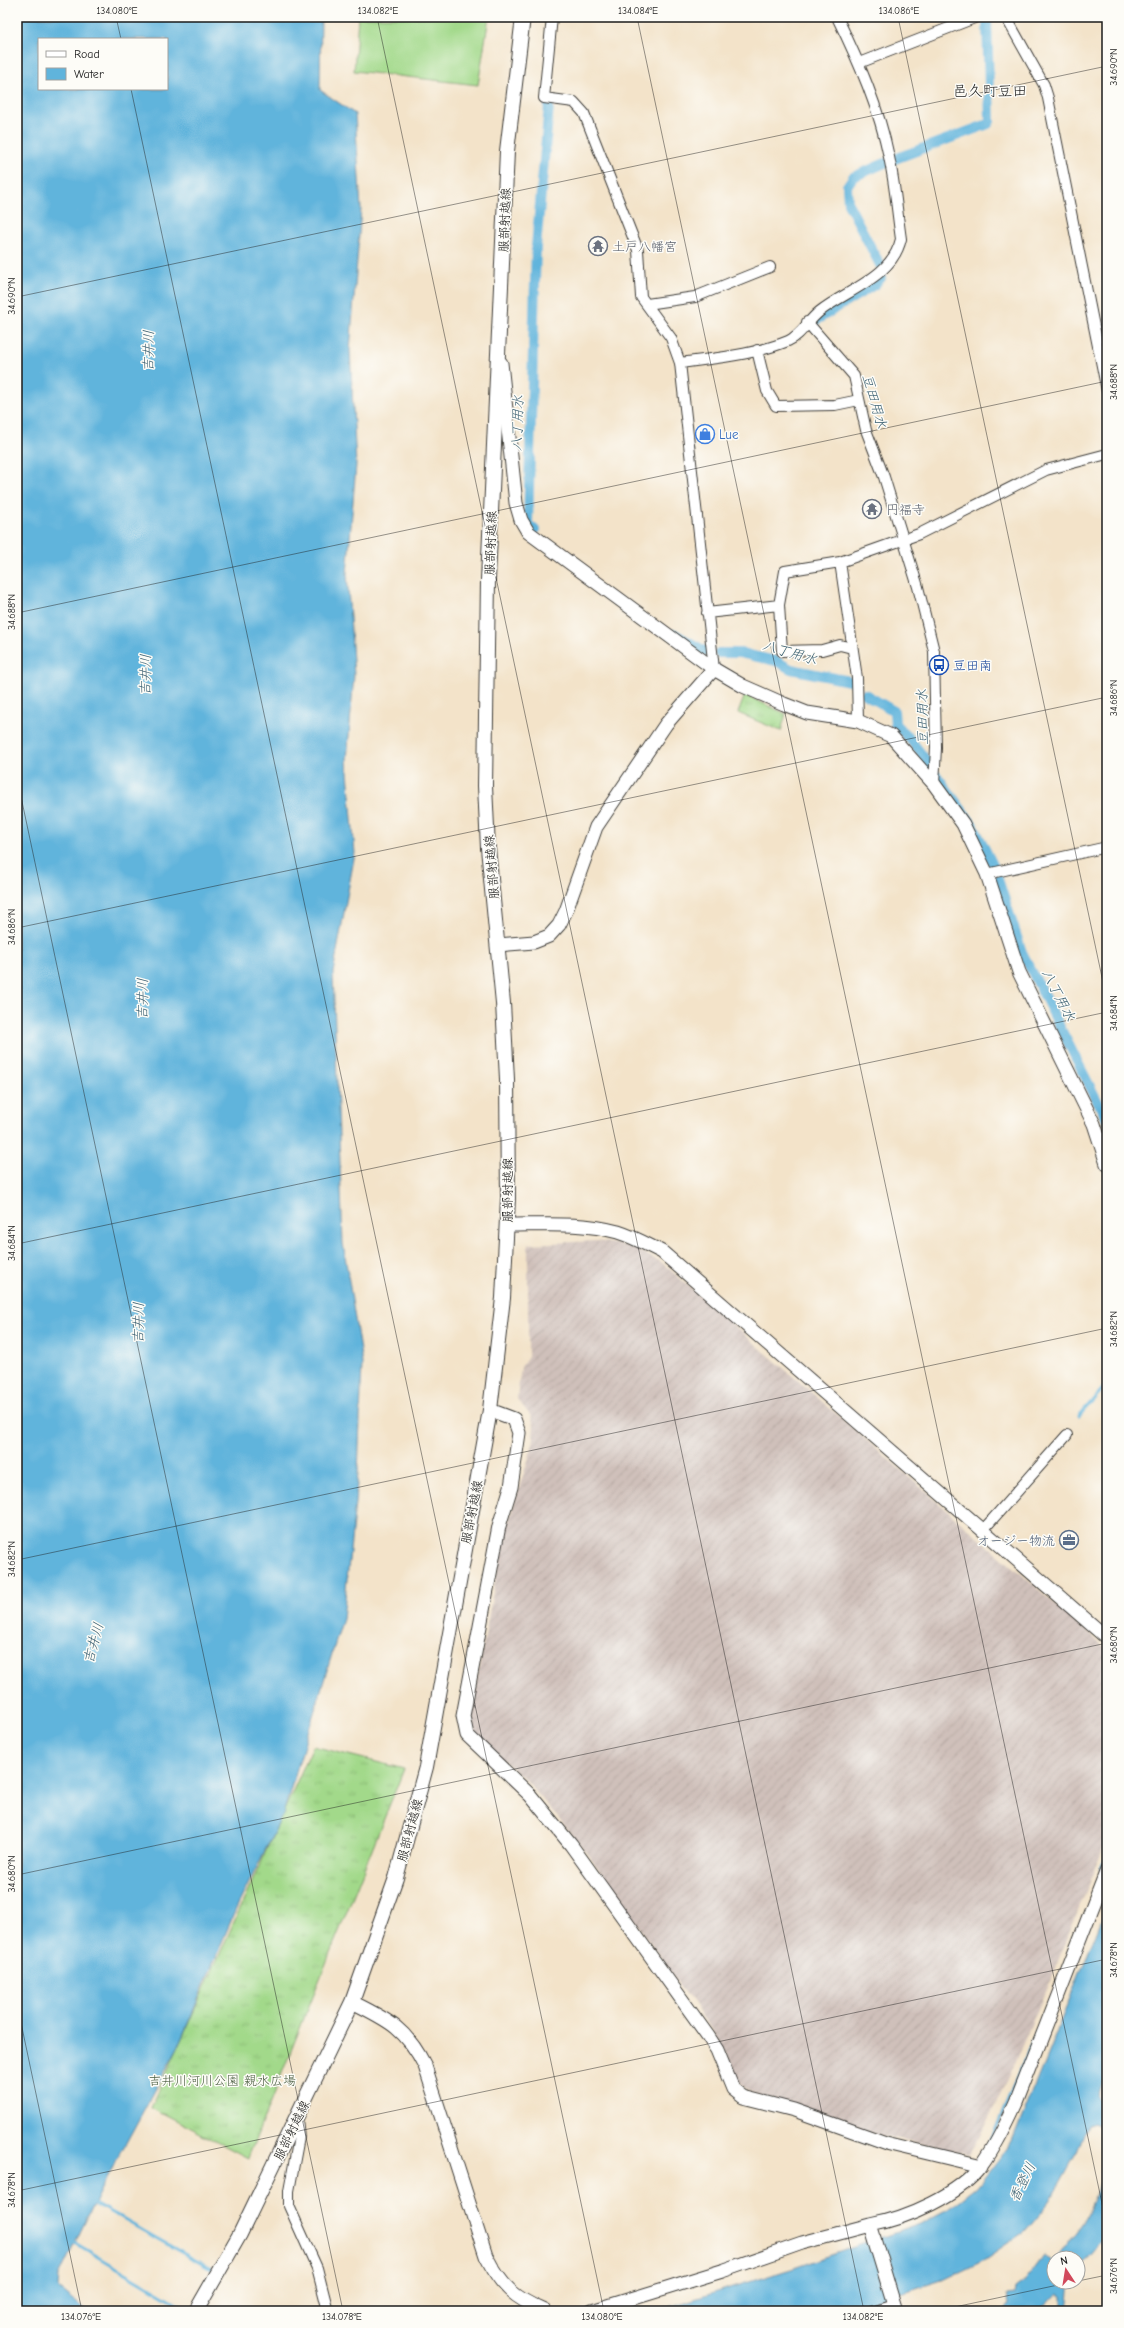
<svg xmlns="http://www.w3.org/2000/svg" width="1124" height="2328" font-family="'Comic Neue','Klee One',sans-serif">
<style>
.industrial{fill:url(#industrial-furrows)}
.grass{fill:url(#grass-tufts);stroke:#5f7a53}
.pitch{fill:#a2d98a;stroke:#5f7a53}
.water{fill:#60b4dc;stroke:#3e687c;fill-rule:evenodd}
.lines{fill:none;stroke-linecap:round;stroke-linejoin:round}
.stream{stroke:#60b4dc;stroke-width:3}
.canal{stroke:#60b4dc;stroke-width:10}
.minor-casing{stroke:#3c3a36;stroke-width:12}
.tertiary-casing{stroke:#3c3a36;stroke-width:15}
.secondary-casing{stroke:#3c3a36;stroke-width:16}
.minor{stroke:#fff;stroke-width:10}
.tertiary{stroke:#fff;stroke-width:13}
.secondary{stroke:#fff;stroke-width:14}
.ticks{fill:none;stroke:#1c1c1c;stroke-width:1;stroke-opacity:0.45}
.labels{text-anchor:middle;stroke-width:3;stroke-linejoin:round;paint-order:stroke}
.street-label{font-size:13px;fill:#1c1c1c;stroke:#fdfcf7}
.worship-label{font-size:13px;fill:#5b616d;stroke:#fdfcf7;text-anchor:start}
.shop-label{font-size:13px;fill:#366cbe;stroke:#fdfcf7;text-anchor:start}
.transit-label{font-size:13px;fill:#164399;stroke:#fdfcf7;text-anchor:start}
.service-label{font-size:13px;fill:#4e5e75;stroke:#fdfcf7;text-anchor:end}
.park-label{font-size:13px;fill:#4b5e42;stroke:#fdfcf7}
.water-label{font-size:14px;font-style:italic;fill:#3b6072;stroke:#fdfcf7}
.quarter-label{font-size:15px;fill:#1c1c1c;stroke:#fdfcf7}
.neatline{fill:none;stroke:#1c1c1c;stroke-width:1.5}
.ticks-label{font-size:10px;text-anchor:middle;fill:#1c1c1c}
</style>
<defs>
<pattern id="industrial-furrows" width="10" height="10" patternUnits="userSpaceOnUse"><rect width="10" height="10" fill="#cfc0ba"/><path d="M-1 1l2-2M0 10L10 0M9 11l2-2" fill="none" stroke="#b1a49f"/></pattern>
<pattern id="grass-tufts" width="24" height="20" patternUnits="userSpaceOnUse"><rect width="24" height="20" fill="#a2d98a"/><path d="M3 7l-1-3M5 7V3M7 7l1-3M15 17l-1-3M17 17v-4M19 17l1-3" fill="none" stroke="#8bba76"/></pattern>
</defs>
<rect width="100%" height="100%" fill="#fdfcf7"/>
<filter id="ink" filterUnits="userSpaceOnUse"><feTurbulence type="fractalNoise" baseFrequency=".025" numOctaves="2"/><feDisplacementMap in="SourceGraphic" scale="8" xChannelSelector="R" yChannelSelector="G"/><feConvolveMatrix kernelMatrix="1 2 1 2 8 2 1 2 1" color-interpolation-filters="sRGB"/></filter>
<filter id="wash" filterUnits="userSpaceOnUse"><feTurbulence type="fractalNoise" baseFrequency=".012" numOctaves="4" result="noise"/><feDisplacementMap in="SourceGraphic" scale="16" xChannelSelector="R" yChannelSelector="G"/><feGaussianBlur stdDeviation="0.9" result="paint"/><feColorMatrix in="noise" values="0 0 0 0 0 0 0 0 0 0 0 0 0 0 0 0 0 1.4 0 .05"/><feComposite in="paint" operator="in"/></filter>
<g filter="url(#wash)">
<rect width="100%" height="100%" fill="#f3e3c9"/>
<path class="industrial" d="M597,1241L629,1246L661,1262L1107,1649V1839L1050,1981L1001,2094L970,2154L872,2133L752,2093L741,2085L734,2078L717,2038L585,1850L525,1779L479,1740L474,1731L470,1717L503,1538L532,1448L534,1426L531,1416L517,1399L521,1367L528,1357V1244Z"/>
<path class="grass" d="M745,695L786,714L781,731L738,713Z
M313,1746L404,1769L248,2158L151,2107Z"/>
<path class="pitch" d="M358,17H489L478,85L354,71Z"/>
<path class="water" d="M17,17H321L320,90L355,114L361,209L350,350L356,465L347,574L354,675L347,760L355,853L333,973L343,1243L362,1363L358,1474L343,1618L283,1814L236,1909L178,2047L101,2189L59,2276L58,2288L87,2311H17ZM39,39H167V89H39Z
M1107,1906V2069L1098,2096L1101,2102L1107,2105V2128L1093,2123L1087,2125L1077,2152L1050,2201L1024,2232L985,2259L941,2280L845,2311H656L791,2269L920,2224L949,2209L977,2187L1012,2142Z
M1107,2165V2229L1095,2249L1078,2269V2258H1057L1086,2218Z
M1044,2255L1054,2261V2282H1070L1067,2311H1061V2295L1057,2293L1040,2311H1003L1008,2304L1006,2295L1014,2294L1015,2289L1023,2283Z"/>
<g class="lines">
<path class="stream" d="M1079,1416L1107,1384
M1102,1868L1107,1856
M983,2153L995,2131L1040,2024
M94,2203L211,2269
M75,2243L187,2309"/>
<path class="canal" d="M892,160L988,124L990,121L987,21
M880,265L848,203L847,186L853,177L885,163
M815,321L874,285L881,278
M535,530L528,524L536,247L549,106
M675,634L705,651
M719,653H740L776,661L791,669L854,682
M865,694L894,711L895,724L910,739L931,767
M937,776L973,825L994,867
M998,879L1022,952L1107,1120"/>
</g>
</g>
<g filter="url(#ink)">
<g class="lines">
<defs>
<path id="minor" d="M552,17L544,98L574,102L584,113L638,250L641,297L671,338L680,363L714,669
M1006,17L1044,85L1048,98L1107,391
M859,63L977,17
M647,304L695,297L770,267
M807,322L854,376L866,430L884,477L918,587L934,651L936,748L934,784
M757,350L767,391L776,406L835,405L859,400
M680,363C715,358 754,355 788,341C800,336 808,321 819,312C846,290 892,278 901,239C897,212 895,184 889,157C879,108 859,62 837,17
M840,562L785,571L779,605L782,651L822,650L840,645L852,648
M707,613L779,605
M858,721L857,678L840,562L919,534L1046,470L1107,454
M987,874L1107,847
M983,1530L1067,1435
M297,2119L299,2137L289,2191V2206L317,2268L328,2311
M871,2311L894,2304"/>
<path id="tertiary" d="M501,363L516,503L521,520L528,532L714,669L743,686L784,704L807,713L858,721L891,736L934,784L963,824L987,874L1019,972L1094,1124L1107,1164
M498,945L534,942L549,936L559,925L566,911L596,827L666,724L714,669
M508,1225C544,1225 583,1222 618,1232C634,1237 648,1245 662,1252L1107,1638
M490,1410L514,1419L519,1433L511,1487L499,1526L463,1716L467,1735L530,1795L571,1845L708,2036L717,2050L733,2089L743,2097L794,2110L886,2143L982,2166
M352,2002C388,2020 406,2028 425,2066L486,2256C501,2286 514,2298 545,2311
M592,2311L722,2271L802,2243L870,2225
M896,2311L870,2225C907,2218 959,2196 982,2165C996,2146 1006,2125 1016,2103L1107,1870"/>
<path id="secondary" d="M196,2311L240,2234L352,2002L396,1878L426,1767L490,1410L503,1298L508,1198L507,1079L503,1003L488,848L485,786L488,580L507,151L523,17"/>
</defs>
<use href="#minor" class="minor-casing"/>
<use href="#tertiary" class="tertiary-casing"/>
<use href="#secondary" class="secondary-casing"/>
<use href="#minor" class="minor"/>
<use href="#tertiary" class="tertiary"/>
<use href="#secondary" class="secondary"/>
</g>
</g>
<path class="ticks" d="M116,17L121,39M377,17L864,2311M637,17L1107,2227M898,17L1107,1001M131,89L604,2311M17,297L1107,66M17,613L1107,381M17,778L343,2311M17,928L1107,697M17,1244L1107,1012M17,1560L1107,1328M17,1875L1107,1643M17,2004L82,2311M17,2191L1107,1959M1078,2281L1107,2275M936,2311L1072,2282"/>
<defs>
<symbol id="temple-ring" viewBox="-11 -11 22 22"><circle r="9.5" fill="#fdfcf7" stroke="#6b7280" stroke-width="1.5"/><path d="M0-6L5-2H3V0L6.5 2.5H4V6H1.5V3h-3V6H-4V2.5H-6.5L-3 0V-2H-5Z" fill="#6b7280"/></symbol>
<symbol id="shop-ring" viewBox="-11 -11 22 22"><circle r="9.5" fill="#fdfcf7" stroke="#3f7fe0" stroke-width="1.5"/><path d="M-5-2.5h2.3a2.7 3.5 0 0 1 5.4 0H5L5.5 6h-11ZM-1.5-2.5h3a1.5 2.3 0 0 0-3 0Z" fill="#3f7fe0"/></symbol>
<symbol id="bus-ring" viewBox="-11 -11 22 22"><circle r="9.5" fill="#fdfcf7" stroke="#1a4fb4" stroke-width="1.5"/><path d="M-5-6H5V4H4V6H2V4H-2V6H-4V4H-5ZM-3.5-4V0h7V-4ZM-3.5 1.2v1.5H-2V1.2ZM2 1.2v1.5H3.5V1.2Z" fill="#1a4fb4"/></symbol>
<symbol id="office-ring" viewBox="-11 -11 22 22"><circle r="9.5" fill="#fdfcf7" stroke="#5c6f8a" stroke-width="1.5"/><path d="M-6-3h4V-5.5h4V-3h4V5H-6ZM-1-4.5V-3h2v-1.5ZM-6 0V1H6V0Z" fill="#5c6f8a"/></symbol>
</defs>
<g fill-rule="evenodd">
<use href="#temple-ring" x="587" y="235" width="22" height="22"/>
<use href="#shop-ring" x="694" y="423" width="22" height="22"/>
<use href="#temple-ring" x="861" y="498" width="22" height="22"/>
<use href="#bus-ring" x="928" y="654" width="22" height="22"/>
<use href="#office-ring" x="1058" y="1529" width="22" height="22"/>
</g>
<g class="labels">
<g class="street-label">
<text transform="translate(504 220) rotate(-88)" y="5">服部射越線</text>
<text transform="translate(490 543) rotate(-88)" y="5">服部射越線</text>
<text transform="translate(491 867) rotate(-95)" y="5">服部射越線</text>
<text transform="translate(507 1190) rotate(-90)" y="5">服部射越線</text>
<text transform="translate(471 1512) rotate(-79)" y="5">服部射越線</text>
<text transform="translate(409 1830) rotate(-75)" y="5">服部射越線</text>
<text transform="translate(291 2130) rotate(-64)" y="5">服部射越線</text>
</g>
<g class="worship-label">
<text x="612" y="251">土戸八幡宮</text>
<text x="886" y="514">円福寺</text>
</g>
<g class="shop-label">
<text x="719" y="439">Lue</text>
</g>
<g class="transit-label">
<text x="953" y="670">豆田南</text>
</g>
<g class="service-label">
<text x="1055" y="1545">オージー物流</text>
</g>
<g class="park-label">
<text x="222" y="2085">吉井川河川公園 親水広場</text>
</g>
<g class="water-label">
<text transform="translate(148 351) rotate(-89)" y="5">吉井川</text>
<text transform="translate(875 401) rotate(74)" y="5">豆田用水</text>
<text transform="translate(517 423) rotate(-88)" y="5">八丁用水</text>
<text transform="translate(790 652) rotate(16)" y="5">八丁用水</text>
<text transform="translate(145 675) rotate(-89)" y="5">吉井川</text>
<text transform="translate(922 717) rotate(-91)" y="5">豆田用水</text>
<text transform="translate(1059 995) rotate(63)" y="5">八丁用水</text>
<text transform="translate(142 999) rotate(-89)" y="5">吉井川</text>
<text transform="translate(138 1323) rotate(-89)" y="5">吉井川</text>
<text transform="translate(93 1643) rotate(-75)" y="5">吉井川</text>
<text transform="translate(1022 2182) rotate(-64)" y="5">香登川</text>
</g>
<g class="quarter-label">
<text x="990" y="96">邑久町豆田</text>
</g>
</g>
<rect width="1124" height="2328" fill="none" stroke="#fdfcf7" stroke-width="44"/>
<rect x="38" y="38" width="130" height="52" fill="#fdfcf7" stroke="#a3a29f"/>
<rect x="46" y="51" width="20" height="6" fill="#ffffff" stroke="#a3a29f"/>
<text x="74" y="58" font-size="12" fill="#1c1c1c">Road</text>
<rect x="46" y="68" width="20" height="12" fill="#60b4dc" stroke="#a3a29f"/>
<text x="74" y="78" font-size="12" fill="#1c1c1c">Water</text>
<g transform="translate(1066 2270) rotate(348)"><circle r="19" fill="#fdfcf7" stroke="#a3a29f"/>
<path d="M0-3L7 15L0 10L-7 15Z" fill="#d1495b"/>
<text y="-6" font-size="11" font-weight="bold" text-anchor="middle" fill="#1c1c1c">N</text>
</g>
<rect x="22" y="22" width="1080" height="2284" class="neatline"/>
<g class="ticks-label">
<text x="117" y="14">134.080°E</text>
<text x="378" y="14">134.082°E</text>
<text x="638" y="14">134.084°E</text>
<text x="899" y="14">134.086°E</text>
<text transform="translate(1113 67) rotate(-90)" y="4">34.690°N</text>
<text transform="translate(11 296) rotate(-90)" y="4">34.690°N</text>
<text transform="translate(1113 382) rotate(-90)" y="4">34.688°N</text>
<text transform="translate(11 612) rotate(-90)" y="4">34.688°N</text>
<text transform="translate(1113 698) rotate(-90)" y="4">34.686°N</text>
<text transform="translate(11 927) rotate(-90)" y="4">34.686°N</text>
<text transform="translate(1113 1013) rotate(-90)" y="4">34.684°N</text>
<text transform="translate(11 1243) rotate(-90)" y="4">34.684°N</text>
<text transform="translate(1113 1329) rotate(-90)" y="4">34.682°N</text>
<text transform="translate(11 1559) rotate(-90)" y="4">34.682°N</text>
<text transform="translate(1113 1645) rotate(-90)" y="4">34.680°N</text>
<text transform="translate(11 1874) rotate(-90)" y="4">34.680°N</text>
<text transform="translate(1113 1960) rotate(-90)" y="4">34.678°N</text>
<text transform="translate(11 2190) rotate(-90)" y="4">34.678°N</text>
<text transform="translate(1113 2276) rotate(-90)" y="4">34.676°N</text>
<text x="81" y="2320">134.076°E</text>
<text x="342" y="2320">134.078°E</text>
<text x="602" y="2320">134.080°E</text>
<text x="863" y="2320">134.082°E</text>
</g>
</svg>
